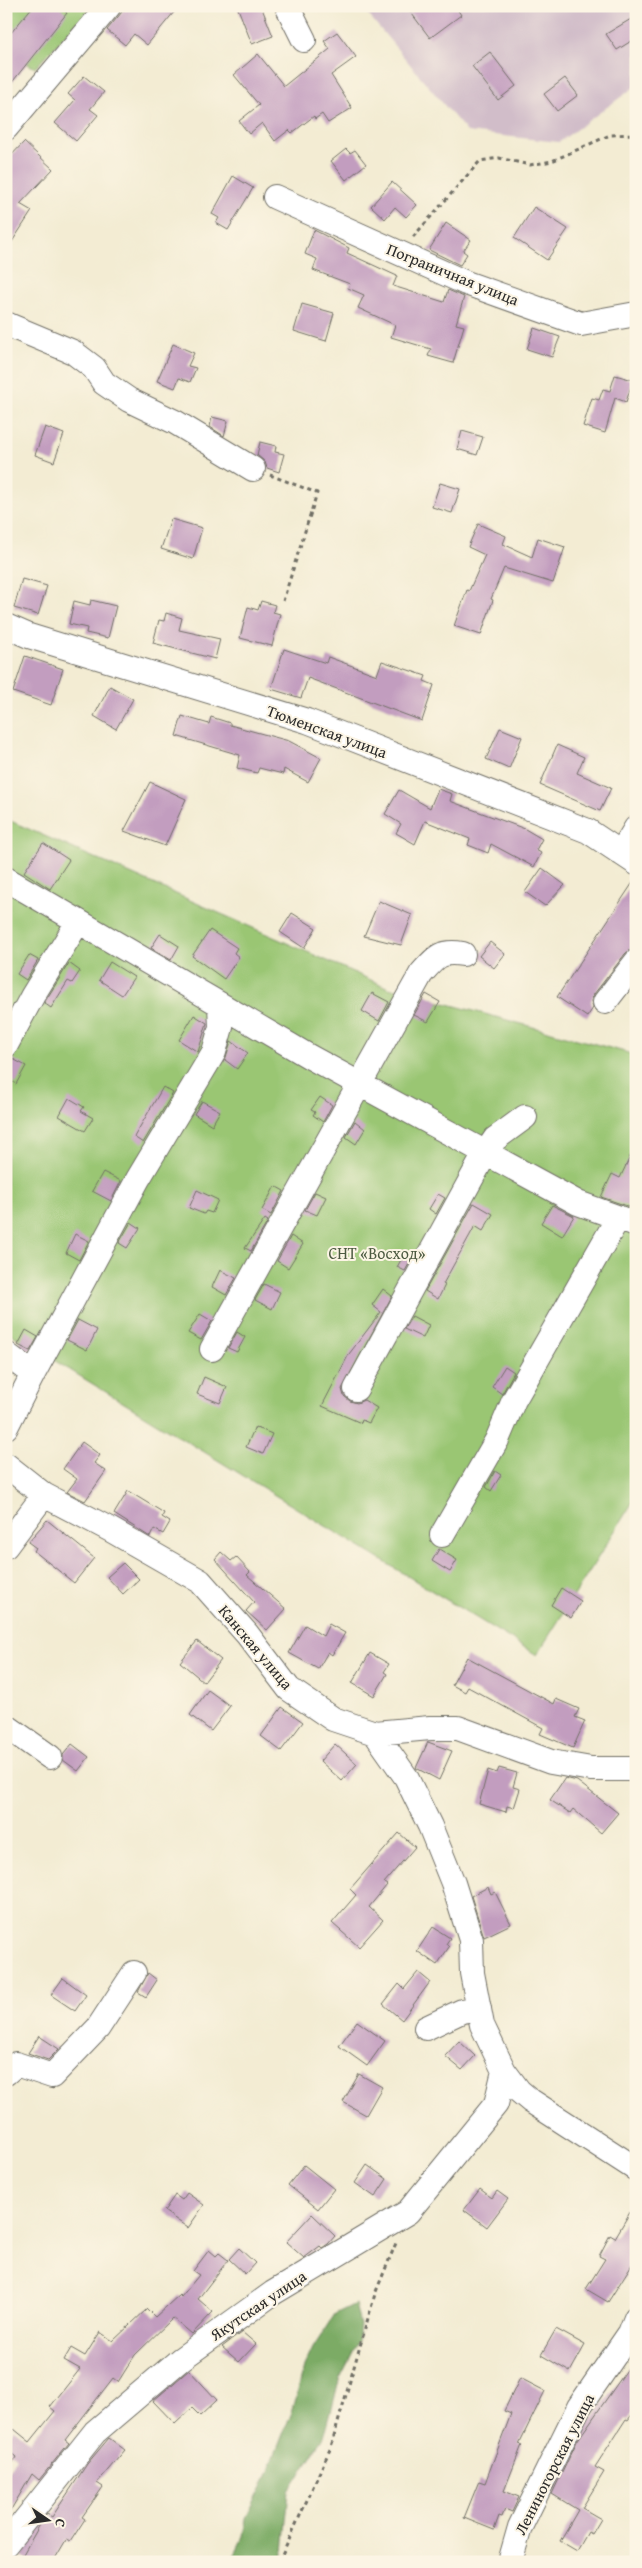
<svg xmlns="http://www.w3.org/2000/svg" width="642" height="2568" font-family="'Gentium Book Plus',serif">
<style>
.industrial{fill:#d1bdc9}
.green{fill:#9ac673;stroke:#62784f}
.forest{fill:#7bab65;stroke:#536b48}
.building{fill:#c29dbf}
.lines{fill:none;stroke-linecap:round;stroke-linejoin:round}
.minor-casing{stroke:#716f66;stroke-width:26}
.path{stroke:#716f66;stroke-width:3;stroke-dasharray:4 4;stroke-linecap:butt}
.minor{stroke:#fff;stroke-width:24}
.labels{text-anchor:middle;stroke-width:4;stroke-linejoin:round;paint-order:stroke}
.street-label{font-size:16px;fill:#2b2b2b;stroke:#fcf5e5}
.park-label{font-size:16px;fill:#4c5a41;stroke:#fcf5e5}
</style>
<rect width="100%" height="100%" fill="#fcf5e5"/>
<filter id="ink" filterUnits="userSpaceOnUse"><feTurbulence type="fractalNoise" baseFrequency=".02" numOctaves="2"/><feDisplacementMap in="SourceGraphic" scale="10" xChannelSelector="R" yChannelSelector="G"/><feConvolveMatrix kernelMatrix="1 2 1 2 8 2 1 2 1" color-interpolation-filters="sRGB"/></filter>
<filter id="wash" filterUnits="userSpaceOnUse"><feTurbulence type="fractalNoise" baseFrequency=".0096" numOctaves="4" result="noise"/><feDisplacementMap in="SourceGraphic" scale="20" xChannelSelector="R" yChannelSelector="G"/><feGaussianBlur stdDeviation="1.12" result="paint"/><feColorMatrix in="noise" values="0 0 0 0 0 0 0 0 0 0 0 0 0 0 0 0 0 1.4 0 .05"/><feComposite in="paint" operator="in"/></filter>
<g filter="url(#wash)">
<rect width="100%" height="100%" fill="#f3ecd3"/>
<path class="industrial" d="M361,6H636V86L559,142L467,132Z"/>
<path class="green" d="M6,6H93L35,68L6,51Z
M6,819L389,988L636,1055V1497L537,1655L6,1331Z"/>
<path class="forest" d="M355,2304L360,2325L358,2343L340,2378L324,2437L289,2491L282,2562H231L243,2537L246,2518L265,2480L294,2406L304,2367L313,2348L335,2314Z"/>
<g id="blocks">
<path class="building" d="M33,6H59L67,13L6,90V39Z
M127,6H179L147,45L134,34L125,45L107,30Z
M237,6H261L273,36L252,44Z
M406,6H455L461,15L430,38Z
M636,16V38L617,50L606,34Z
M337,32L356,57L331,75L352,108L328,123L322,114L315,119L314,116L292,133L289,130L275,141L262,123L249,134L239,121L259,105L234,75L258,54L284,86L330,49L324,41Z
M490,52L516,86L498,100L472,66Z
M84,76L104,92L90,109L98,115L76,141L55,123L75,100L68,94Z
M565,78L578,95L557,111L544,94Z
M24,142L53,169L20,204L32,211L6,251V161Z
M346,149L350,153L355,150L366,164L346,180L331,161Z
M233,176L253,188L228,230L216,223L219,218L212,214Z
M392,182L417,205L406,217L395,207L385,219L371,206Z
M534,207L568,229L547,260L514,238Z
M446,223L471,240L463,251L467,254L460,265L429,250Z
M314,230L349,248L347,253L397,276L393,286L444,302L448,290L464,297L456,324L464,326L453,363L428,356L431,349L391,337L395,325L358,308L364,295L348,288L350,284L313,270L317,259L305,254Z
M302,304L334,313L326,341L294,331Z
M534,328L560,337L552,357L527,349Z
M173,344L194,353L188,366L196,368L190,382L179,378L175,388L157,381Z
M615,375L633,380L626,402L615,398L605,433L583,426L592,398L599,400L603,389L610,391Z
M212,417L228,421L224,436L210,427Z
M45,427L64,434L54,462L35,455Z
M462,431L483,437L477,455L457,449Z
M260,442L276,446L275,452L284,454L279,472L267,468L265,462L257,455Z
M440,483L460,489L452,513L432,507Z
M171,519L202,528L193,559L161,549Z
M478,524L506,536L503,544L532,557L538,538L565,547L553,583L504,568L491,599L493,600L481,635L454,626L467,590L469,591L485,555L468,547Z
M22,579L47,586L38,615L14,608Z
M91,600L116,606L108,638L86,633L87,628L69,624L74,601L90,605Z
M261,601L275,605L273,612L280,614L272,646L240,638L248,607L258,610Z
M166,613L182,618L179,630L220,639L215,659L153,643L159,620L164,621Z
M284,649L326,663L328,657L377,675L382,661L426,676L424,681L434,685L422,721L308,678L301,698L271,689Z
M25,656L63,669L51,705L13,692Z
M110,686L133,699L116,729L94,716Z
M182,716L209,724L211,717L230,723V725L289,741L321,758L308,782L284,769L283,774L259,768L257,773L237,768L240,755L176,736Z
M500,728L522,737L509,769L486,759Z
M557,745L584,757L577,773L611,788L600,811L540,785Z
M150,782L186,799L165,846L124,831Z
M438,789L452,794L450,801L525,829L542,839L536,850L541,853L534,867L491,844L488,853L468,845L470,839L425,821L415,844L396,833L401,824L385,814L399,790L430,808Z
M43,843L69,860L50,889L24,872Z
M542,868L565,885L545,906L525,892Z
M636,878V944L625,954L594,994L591,1001L593,1008L587,1017L557,997Z
M379,901L412,915L401,945L364,936Z
M292,913L316,928L304,948L280,932Z
M210,930L237,948L234,953L239,957L224,979L192,956Z
M160,934L179,946L171,960L151,948Z
M490,942L505,954L494,968L479,956Z
M29,955L38,960L26,980L17,974Z
M110,962L134,977L122,995L99,980Z
M69,963L80,971L72,983L68,981L51,1008L44,1003Z
M372,993L389,1002L379,1021L362,1011Z
M426,994L440,1002L428,1022L414,1015Z
M194,1015L207,1023L198,1052L179,1040Z
M231,1041L248,1053L237,1069L225,1060Z
M11,1058L26,1066L16,1084L6,1078V1066Z
M163,1087L173,1093L143,1143L134,1137Z
M320,1097L332,1105L323,1122L313,1115L315,1112L311,1110Z
M69,1098L84,1107L81,1111L93,1118L85,1131L59,1116Z
M202,1101L220,1111L212,1125L194,1114Z
M355,1121L365,1129L356,1144L346,1137Z
M636,1144V1209L601,1197L612,1174L620,1178Z
M103,1172L121,1181L111,1201L92,1191Z
M275,1186L284,1191L271,1215L262,1210Z
M197,1190L218,1200L212,1213L206,1211L204,1214L189,1208Z
M315,1192L326,1197L317,1215L305,1210Z
M438,1194L445,1198L436,1214L429,1209Z
M474,1203L493,1214L483,1231L475,1226L443,1284L445,1285L438,1299L425,1291Z
M552,1205L574,1216L562,1236L541,1223Z
M265,1219L268,1221L251,1251L245,1248Z
M131,1222L140,1228L127,1248L119,1243Z
M75,1234L89,1241L79,1260L66,1253Z
M291,1236L303,1244L288,1268L277,1261Z
M406,1251L414,1255L405,1271L397,1267Z
M220,1270L236,1278L226,1295L212,1287Z
M264,1284L280,1292L272,1309L255,1300Z
M383,1289L392,1296L342,1389L344,1396L350,1401L357,1403L364,1400L377,1408L369,1423L362,1420L361,1423L322,1406L349,1354L381,1312L372,1305Z
M200,1314L212,1321L201,1340L188,1333Z
M412,1316L429,1325L423,1338L404,1329Z
M78,1320L97,1330L87,1350L67,1340Z
M26,1330L38,1337L30,1351L18,1345Z
M237,1332L245,1337L237,1352L228,1348Z
M505,1366L514,1372L502,1394L492,1387Z
M204,1377L227,1387L220,1403L197,1394Z
M255,1427L272,1434L263,1454L246,1447Z
M82,1442L100,1455L94,1463L106,1471L85,1501L67,1492L77,1479L63,1469Z
M495,1471L501,1475L491,1491L486,1487Z
M128,1491L164,1513L162,1517L170,1522L163,1534L154,1529L150,1537L114,1514Z
M47,1520L94,1558L74,1583L34,1551L36,1548L28,1542Z
M439,1549L457,1560L450,1572L432,1561Z
M221,1552L231,1561L236,1557L250,1572L247,1575L286,1609L267,1630L246,1611L254,1602L215,1559Z
M123,1563L139,1579L123,1594L107,1577Z
M561,1588L581,1601L571,1618L551,1605Z
M329,1624L345,1633L332,1655L328,1652L318,1669L289,1653L305,1625L323,1636Z
M197,1641L221,1660L204,1682L180,1662Z
M370,1653L389,1664L384,1672L387,1674L374,1696L352,1683Z
M467,1657L554,1704L556,1699L579,1709L575,1717L585,1721L573,1748L540,1734L543,1728L468,1687L465,1692L452,1685Z
M208,1690L230,1706L211,1731L190,1715Z
M282,1707L303,1722L281,1751L261,1736Z
M428,1742L452,1751L439,1780L416,1768Z
M72,1744L89,1757L78,1771L63,1760V1755Z
M335,1744L357,1764L342,1781L320,1761Z
M499,1768L517,1773L513,1787L520,1789L514,1808L507,1806L506,1812L479,1804L488,1770L497,1773Z
M565,1778L577,1781L618,1813L601,1833L573,1809L570,1813L550,1800Z
M399,1833L415,1847L384,1883L387,1885L369,1907L383,1920L359,1947L332,1923L356,1895L350,1889Z
M488,1887L491,1894L495,1892L511,1924L484,1937L471,1896Z
M433,1927L450,1938L446,1944L449,1947L437,1965L417,1951Z
M418,1972L430,1982L402,2020L383,2004L399,1984L404,1989Z
M148,1973L157,1980L146,1997L138,1992Z
M63,1978L86,1995L75,2011L51,1995Z
M357,2021L385,2041L367,2066L339,2046Z
M39,2036L59,2049L48,2060L28,2053Z
M459,2041L475,2056L462,2070L445,2056Z
M359,2074L382,2087L366,2115L343,2102Z
M304,2165L334,2189L318,2209L288,2185Z
M367,2165L387,2179L375,2197L355,2183Z
M480,2189L492,2198L497,2191L508,2199L487,2227L464,2210Z
M187,2193L204,2205L188,2228L164,2211L175,2195L182,2200Z
M636,2202V2258L608,2302L586,2289L605,2259L599,2256L610,2235L615,2238Z
M312,2214L335,2236L328,2244L322,2248L320,2246L304,2258L286,2242Z
M239,2248L255,2263L245,2274L229,2259Z
M209,2250L216,2256L219,2253L228,2260L198,2299L213,2312L192,2334L173,2318L135,2355L118,2382L113,2378L65,2440L69,2443L39,2480L32,2474L6,2518V2475L16,2457L6,2449V2438L14,2429L30,2442L55,2411L50,2407L80,2369L64,2360L71,2348L85,2356L100,2332L113,2341L147,2309L155,2317L179,2295L181,2297L199,2275L193,2271Z
M556,2329L585,2345L570,2372L541,2355Z
M242,2332L256,2344L239,2362L222,2347Z
M636,2357V2409L628,2420L626,2419L595,2467L604,2472L582,2508L601,2519L592,2534L588,2532L577,2551L560,2541L578,2510L552,2494L577,2441Z
M189,2370L217,2400L200,2416L192,2408L175,2424L153,2401Z
M520,2378L545,2391L519,2444L522,2445L504,2491L519,2497L512,2512L505,2509L502,2517L499,2516L494,2530L464,2518L479,2481L485,2483L511,2414L504,2411Z
M109,2438L125,2450L97,2483L103,2487L82,2517L85,2519L70,2542L66,2540L53,2562H32L22,2556L42,2521L47,2514L52,2517L87,2464Z"/>
</g>
</g>
<g filter="url(#ink)">
<use href="#blocks" fill-opacity="0" stroke="#716f66" stroke-width="1"/>
<g class="lines">
<defs>
<path id="minor" d="M287,6L304,40
M6,128L109,6
M275,197L466,283L581,324L636,314
M6,324L73,352L94,368L104,383L129,400L175,422L253,469
M6,626L29,636L307,721L588,831L636,863
M621,853L636,828
M6,879L310,1057L578,1203L636,1224
M605,1002L636,962
M6,1045L33,995L78,922
M212,1349L421,974C436,957 440,950 463,954
M6,1354L33,1374L6,1427
M33,1374L138,1179L214,1052L221,1027L220,1005
M356,1389L486,1152L495,1139L525,1117
M6,1465L44,1495L111,1530L200,1581L247,1634L289,1689L333,1719L375,1733L430,1728H458L551,1762L591,1769H636
M442,1535L497,1440L514,1400L618,1218
M6,1546L44,1495
M6,1726L50,1757
M375,1733L406,1777L430,1826L453,1883L471,1940L472,1973L482,2025L504,2071L519,2091L531,2101L636,2169
M426,2028L462,2011L479,2008
M6,2073L16,2064L52,2076L98,2028L134,1973
M6,2544L95,2432L181,2359L273,2293L408,2212L496,2104L504,2071
M510,2562L520,2527L579,2407L630,2333L636,2318"/>
</defs>
<use href="#minor" class="minor-casing"/>
<path class="path" d="M413,237L480,161L499,158L530,165L552,161L610,135L636,134
M270,475L317,493L283,601
M279,2562L331,2447L375,2294L396,2243"/>
<use href="#minor" class="minor"/>
</g>
</g>
<g class="labels">
<g class="street-label">
<text transform="translate(453 274) rotate(22)" y="6">Пограничная улица</text>
<text transform="translate(327 731) rotate(20)" y="6">Тюменская улица</text>
<text transform="translate(256 1647) rotate(50)" y="6">Канская улица</text>
<text transform="translate(258 2305) rotate(-34)" y="6">Якутская улица</text>
<text transform="translate(554 2464) rotate(-63)" y="6">Лениногорская улица</text>
</g>
<g class="park-label">
<text x="377" y="1259">СНТ «Восход»</text>
</g>
</g>
<rect width="642" height="2568" fill="none" stroke="#fcf5e5" stroke-width="25"/>
<g transform="translate(48 2520) rotate(103)" stroke="#fcf5e5" stroke-width="4" paint-order="stroke">
<path d="M0-4L9 19L0 12L-9 19Z" fill="#2b2b2b"/>
<text y="-8" font-size="14" font-weight="bold" text-anchor="middle" fill="#2b2b2b">С</text>
</g>
</svg>
